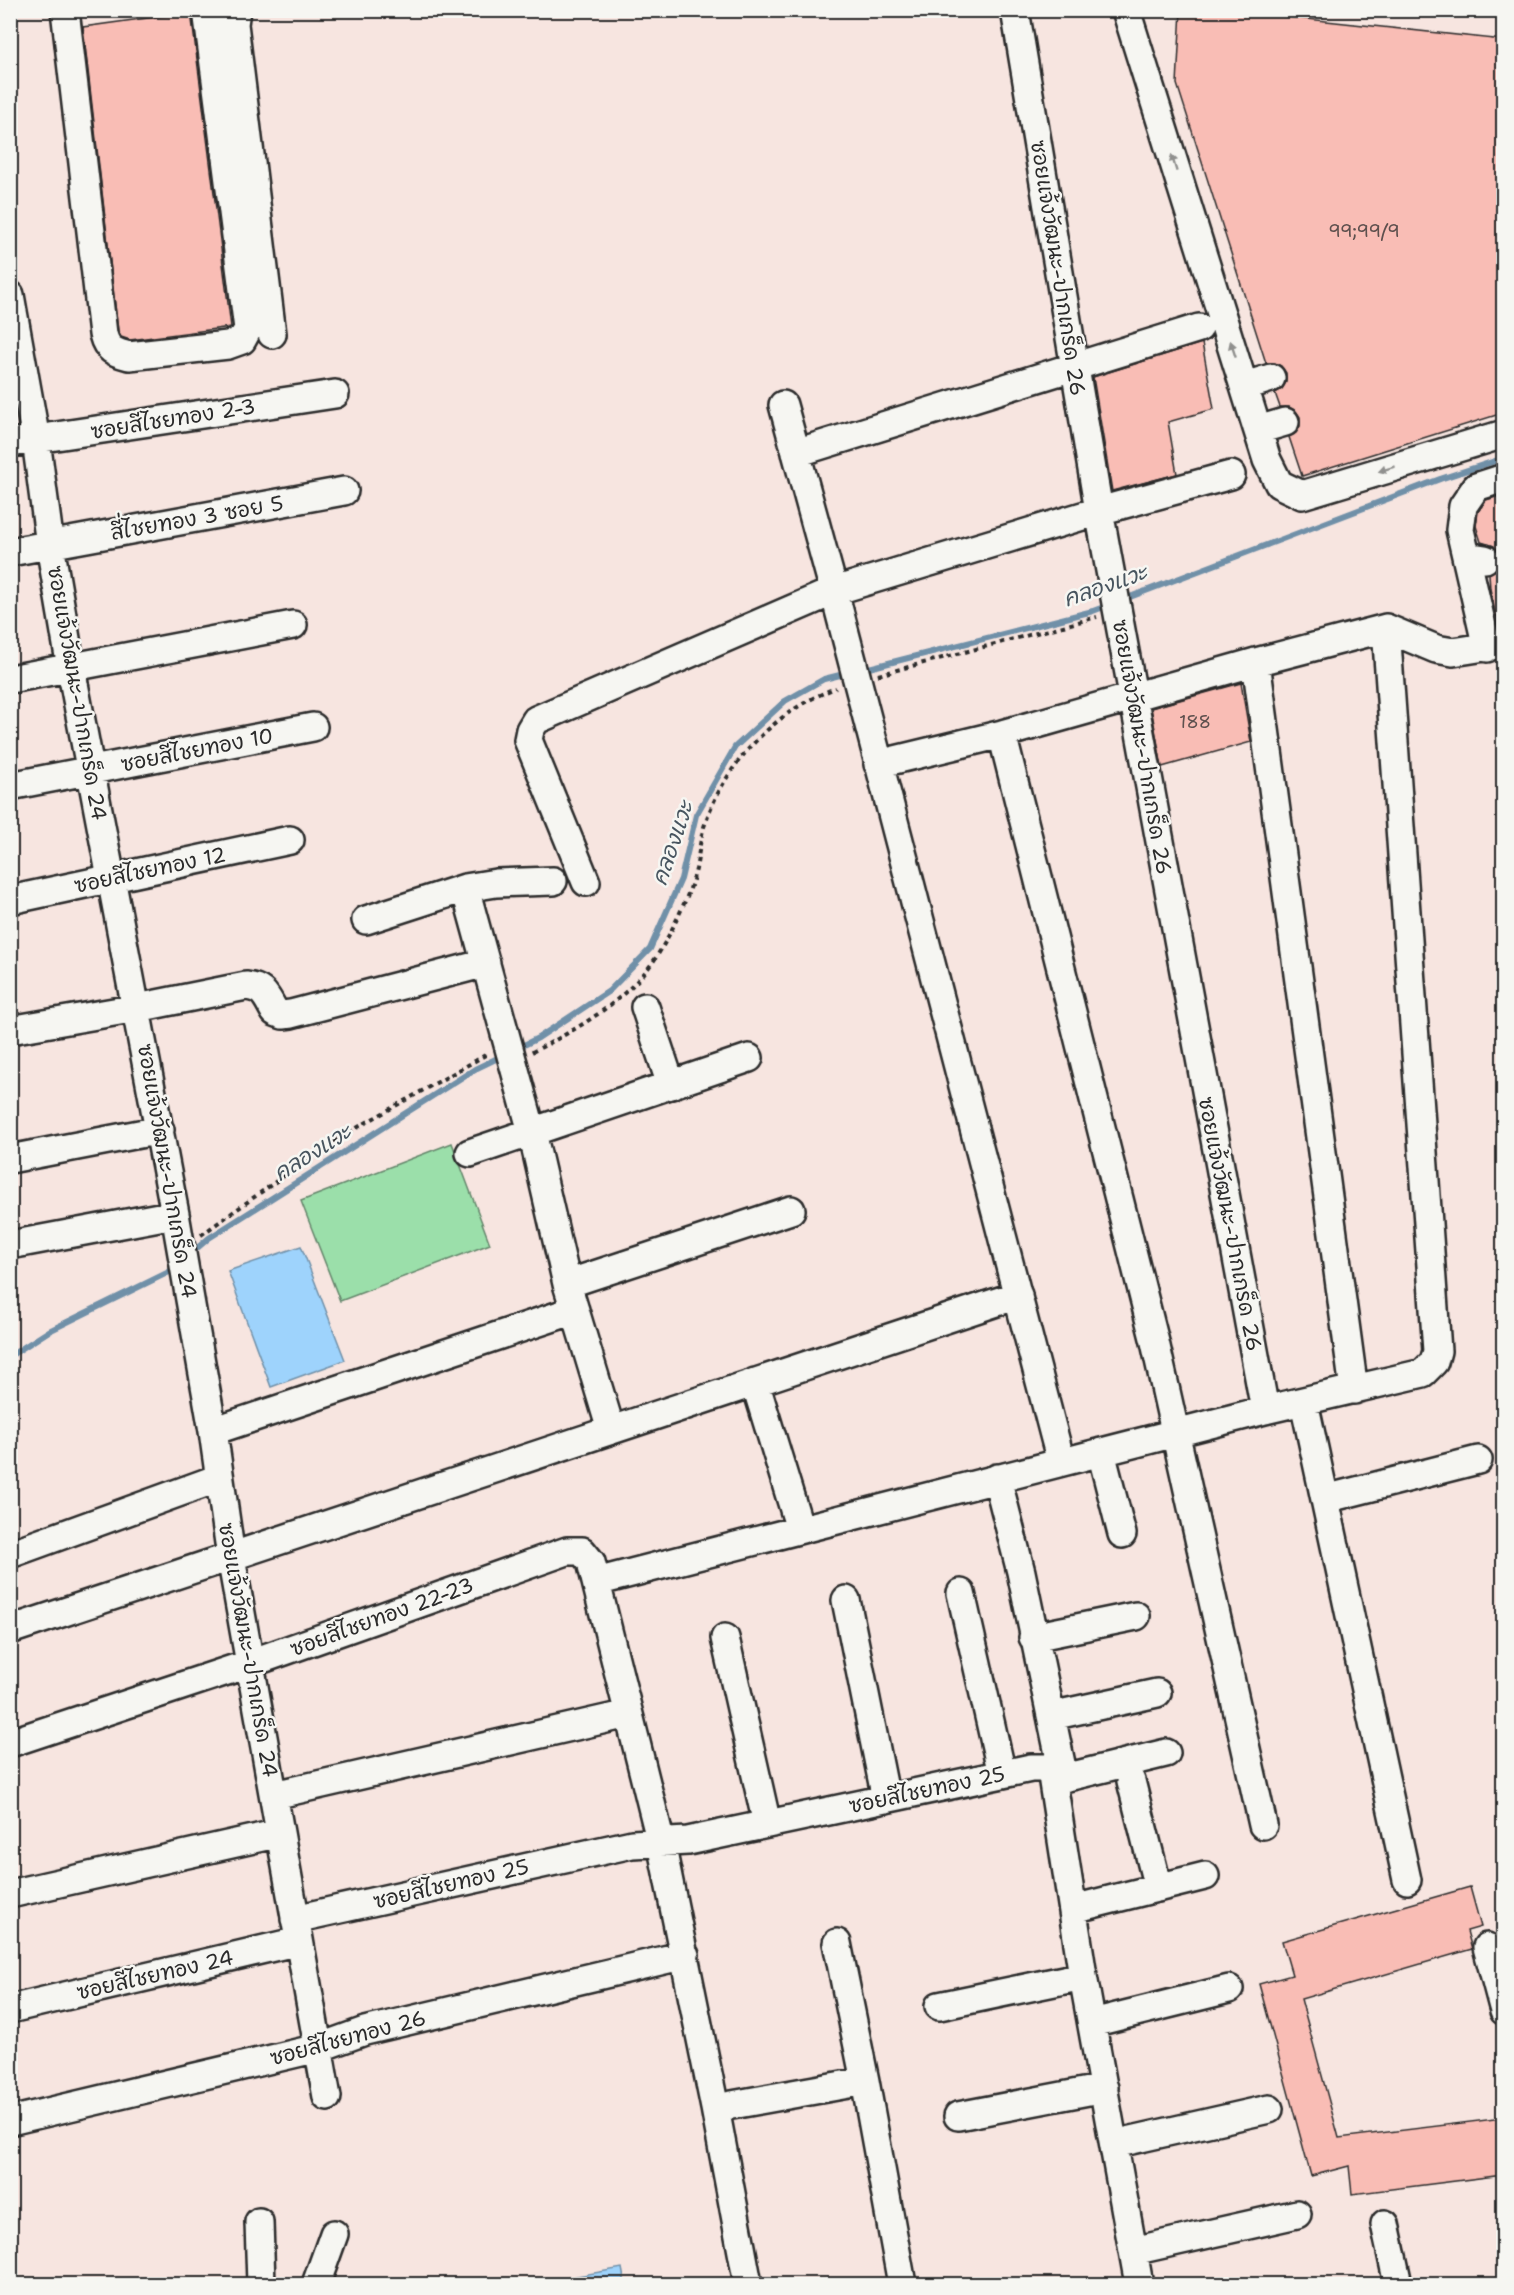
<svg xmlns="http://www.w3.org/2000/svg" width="1514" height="2295" font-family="'Shantell Sans','Playpen Sans Thai',sans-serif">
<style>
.green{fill:#9bdfaa;stroke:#63856a;stroke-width:1.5}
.water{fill:#9ed3fc;stroke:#7090a8;stroke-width:1.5}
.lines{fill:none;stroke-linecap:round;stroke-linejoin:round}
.stream{stroke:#7090a8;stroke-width:6}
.building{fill:#f9bdb5;stroke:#2b2b2b;stroke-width:1.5}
.minor-casing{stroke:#2b2b2b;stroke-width:32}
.path{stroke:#2b2b2b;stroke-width:4;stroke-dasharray:4.5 4.5;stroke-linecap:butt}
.minor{stroke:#f6f6f2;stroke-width:27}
.oneway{fill:#90908e}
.labels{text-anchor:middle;stroke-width:5;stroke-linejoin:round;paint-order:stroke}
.number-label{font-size:18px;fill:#5e504e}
.street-label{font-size:21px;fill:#2b2b2b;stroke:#f6f6f2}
.water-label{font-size:22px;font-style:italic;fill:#48555f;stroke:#f6f6f2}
</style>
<rect width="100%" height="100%" fill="#f7e5e0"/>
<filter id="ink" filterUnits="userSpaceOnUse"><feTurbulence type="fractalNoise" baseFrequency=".0167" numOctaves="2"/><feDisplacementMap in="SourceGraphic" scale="12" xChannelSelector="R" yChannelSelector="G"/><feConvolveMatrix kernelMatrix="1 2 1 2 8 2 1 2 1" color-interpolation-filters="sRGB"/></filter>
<g filter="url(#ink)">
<path class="green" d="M452,1143L490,1244L340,1301L301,1201Z"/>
<path class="water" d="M301,1246L345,1360L271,1387L228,1271Z
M622,2268L625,2284H532Z"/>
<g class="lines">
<path class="stream" d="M1122,600L1440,479L1504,458
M861,670L1093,611L1109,605
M516,1049L538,1038L609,991L650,949L681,879L696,815L735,747L785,701L824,679L848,673
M189,1255L209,1238L475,1069L504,1055
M10,1356L49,1331L169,1272L176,1265"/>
</g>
<path class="building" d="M1181,10H1223L1503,40V413L1302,476L1289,437L1296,433L1300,426V417L1296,411L1289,407H1280L1275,393L1282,389L1286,382V373L1281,366L1275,363H1266L1177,84Z
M191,12L231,327L130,340L121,337L118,331L83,27Z
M1202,343L1214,409L1168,422L1177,474L1112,491L1093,377Z
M1503,495V626L1496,615L1490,589L1489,574L1498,568L1500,562V554L1494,546L1481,542L1476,526L1478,512L1486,500Z
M1241,683L1251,742L1162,767L1151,708Z
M1470,1887L1481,1927L1467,1931L1472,1949L1301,1999L1339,2138L1503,2118V2175L1352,2194L1349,2166L1311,2176L1259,1984L1292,1975L1282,1941Z"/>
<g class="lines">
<defs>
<path id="minor" d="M65,10L103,334C107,350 114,352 129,356L228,345L242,340L248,329L207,10
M236,10L234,24L272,334
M1015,10L1099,511L1265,1410
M1126,10L1267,460L1279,484L1302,495L1504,434
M10,295L36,440L50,545L71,668L175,1214L213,1431L231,1557L327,2097
M1245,386L1271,378
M783,405L834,591L1061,1462
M1258,430L1285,422
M10,443L335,394
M796,453L1199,328
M10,552L344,491
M1466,556L1487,648
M1485,559L1466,556L1460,530L1463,506L1476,487L1504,478
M1256,662L1354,1390
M10,679L293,625
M1002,734L1155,1342L1263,1825
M878,764L1002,734L1256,662L1386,628L1436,649L1453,652L1504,644
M10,786L313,727
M586,882L528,740L530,730L536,720L834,591L1099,511L1231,475
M465,888L532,1132L567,1284L611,1430
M10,900L290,840
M366,920L465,888L496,883L553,881
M645,1007L671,1085
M10,1030L137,1008L246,986C265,988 266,997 275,1012L283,1015L291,1014L486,963
M470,1153L749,1058
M10,1159L160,1130
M10,1245L175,1214
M567,1284L791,1210
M755,1382L800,1529
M1304,1402L1407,1880
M213,1431L575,1310
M1101,1452L1122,1534
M997,1478L1021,1572L1064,1778L1166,1753
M1325,1499L1478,1460
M10,1554L219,1478
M596,1582L1265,1410L1423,1373L1434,1362L1437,1351L1386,628
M961,1593L1002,1774
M846,1600L886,1799
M10,1630L1018,1295
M1033,1637L1136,1616
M725,1638L767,1824
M1051,1716L1157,1693
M10,1743L251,1663L567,1551H582L591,1562L661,1843L715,2108L748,2284
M1131,1781L1158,1888
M274,1795L628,1714
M10,1894L280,1833
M1073,1909L1205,1876
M295,1919L632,1844L688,1841L1031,1768H1045L1052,1776L1083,1976L1139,2284
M837,1943L865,2081L902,2284
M1487,1947L1504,2011
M939,2006L1083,1976
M10,2009L299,1941
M1092,2023L1229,1989
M715,2108L865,2081
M958,2116L1104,2088
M10,2121L318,2048L365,2031L685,1955
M1114,2144L1269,2109
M259,2222L261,2284
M1385,2224L1398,2284
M1133,2251L1297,2214
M316,2284L334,2234"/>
</defs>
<use href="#minor" class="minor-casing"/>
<path class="path" d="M878,675L1097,617
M532,1052C577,1030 629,999 657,956C671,933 690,895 696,869C699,854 700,838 705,824C725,763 776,710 836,688
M201,1235L330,1143L489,1053"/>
<use href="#minor" class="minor"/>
</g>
<defs><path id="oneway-solid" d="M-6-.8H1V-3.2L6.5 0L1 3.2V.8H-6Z" transform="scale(1.5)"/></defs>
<g class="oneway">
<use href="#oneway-solid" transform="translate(1174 163) rotate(-107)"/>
<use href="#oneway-solid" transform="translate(1233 349) rotate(-108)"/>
<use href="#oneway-solid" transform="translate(1387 469) rotate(163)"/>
</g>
</g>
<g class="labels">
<g class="number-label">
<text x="1364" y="237">99;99/9</text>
<text x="1195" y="728">188</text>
</g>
<g class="street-label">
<text transform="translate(1058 268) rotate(81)" y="7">ซอยแจ้งวัฒนะ-ปากเกร็ด 26</text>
<text transform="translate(173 419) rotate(-9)" y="7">ซอยสีไชยทอง 2-3</text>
<text transform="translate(197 518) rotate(-10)" y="7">สี่ไชยทอง 3 ซอย 5</text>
<text transform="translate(77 693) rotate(80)" y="7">ซอยแจ้งวัฒนะ-ปากเกร็ด 24</text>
<text transform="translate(1142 747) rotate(80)" y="7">ซอยแจ้งวัฒนะ-ปากเกร็ด 26</text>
<text transform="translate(197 750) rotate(-11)" y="7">ซอยสีไชยทอง 10</text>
<text transform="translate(150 870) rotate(-12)" y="7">ซอยสีไชยทอง 12</text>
<text transform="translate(167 1171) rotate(80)" y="7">ซอยแจ้งวัฒนะ-ปากเกร็ด 24</text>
<text transform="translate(1230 1224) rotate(79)" y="7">ซอยแจ้งวัฒนะ-ปากเกร็ด 26</text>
<text transform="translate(382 1617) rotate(-20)" y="7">ซอยสีไชยทอง 22-23</text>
<text transform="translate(248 1650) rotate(80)" y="7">ซอยแจ้งวัฒนะ-ปากเกร็ด 24</text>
<text transform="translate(927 1790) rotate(-12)" y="7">ซอยสีไชยทอง 25</text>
<text transform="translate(451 1884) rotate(-13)" y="7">ซอยสีไชยทอง 25</text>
<text transform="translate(155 1975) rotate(-13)" y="7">ซอยสีไชยทอง 24</text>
<text transform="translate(348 2038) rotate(-15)" y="7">ซอยสีไชยทอง 26</text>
</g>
<g class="water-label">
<text transform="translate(1105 585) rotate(-19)" y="8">คลองแวะ</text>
<text transform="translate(672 843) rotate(-71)" y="8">คลองแวะ</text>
<text transform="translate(312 1152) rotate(-32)" y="8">คลองแวะ</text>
</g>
</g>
<rect width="1514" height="2295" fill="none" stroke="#f6f6f2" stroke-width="36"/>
<rect x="18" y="18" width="1478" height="2259" fill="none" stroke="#2b2b2b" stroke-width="2" filter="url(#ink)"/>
</svg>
